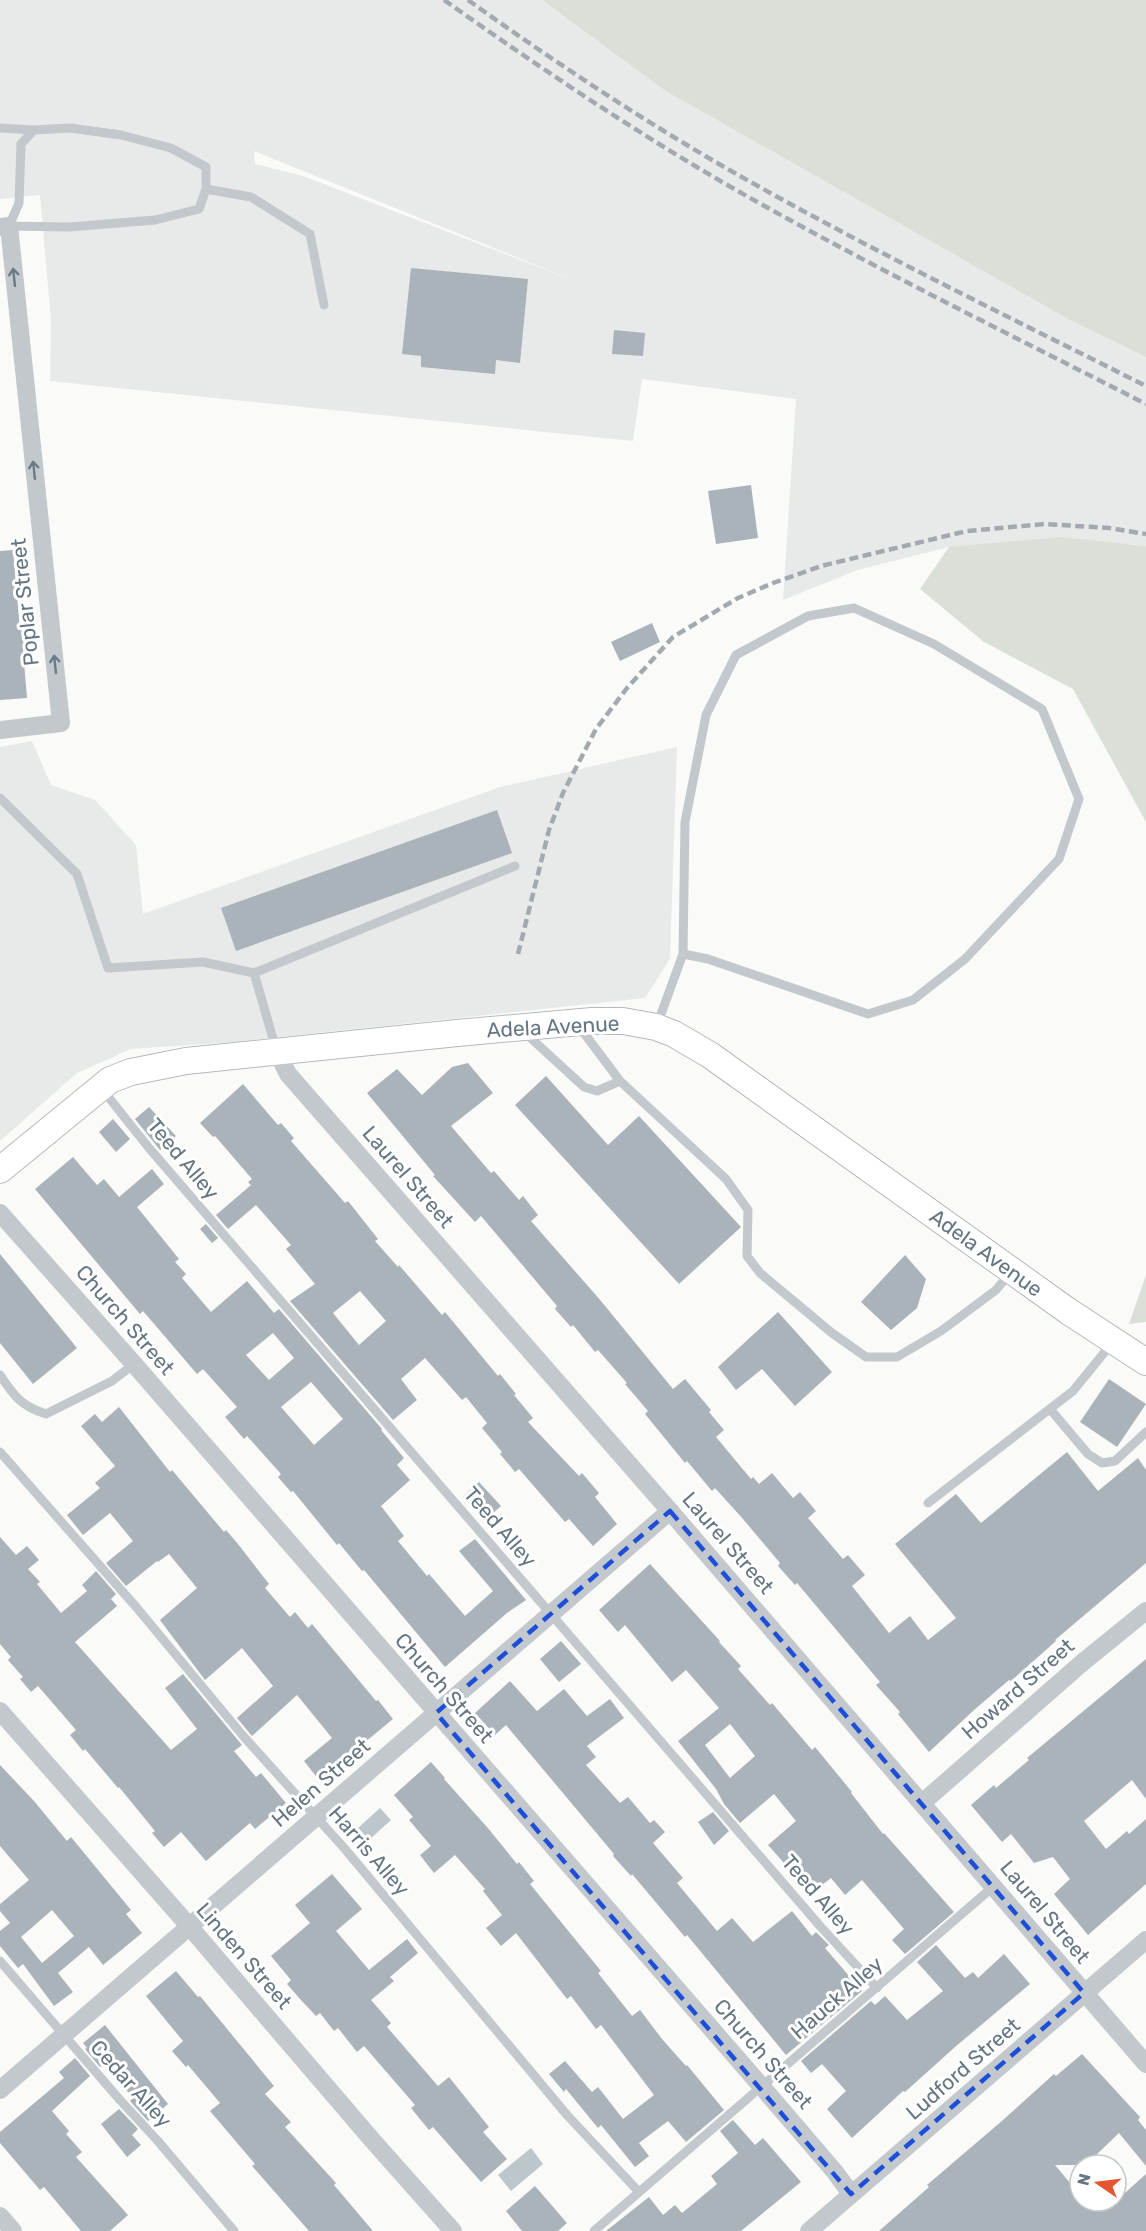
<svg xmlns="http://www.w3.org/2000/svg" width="1146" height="2231" font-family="Rubik,sans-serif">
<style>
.built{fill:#e8e9e9;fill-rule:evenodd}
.green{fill:#dadfd7}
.water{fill:#bbc7cb}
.building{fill:#aab3b9;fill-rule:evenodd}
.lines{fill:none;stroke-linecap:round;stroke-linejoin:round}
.secondary-casing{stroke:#b3babf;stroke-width:28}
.lane{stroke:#c3c8cc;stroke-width:9}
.street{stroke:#c3c8cc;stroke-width:18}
.secondary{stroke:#fff;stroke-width:26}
.rail{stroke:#a2aab0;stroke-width:4.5;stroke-dasharray:9 4.5;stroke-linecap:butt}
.oneway{stroke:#6a7a87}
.marked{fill:none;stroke:#1d4ed8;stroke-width:4.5;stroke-dasharray:12 8;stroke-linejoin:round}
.labels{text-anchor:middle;stroke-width:6;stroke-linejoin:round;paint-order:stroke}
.street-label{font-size:21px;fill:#657683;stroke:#fff}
</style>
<rect width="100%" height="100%" fill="#fafaf8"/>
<path class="built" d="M0,0H542L664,90L1068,319L1146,357V546L1132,544L949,547L858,570L783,600L796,399L642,379L633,441L50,381L51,321L40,195L0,199ZM254,151L583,284L303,176L255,164Z
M32,741L51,785L95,800L136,845L143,914L500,787L677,747L670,959L645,998L233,1042L131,1049L77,1073L0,1141V747Z"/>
<path class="green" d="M542,0H1146V357L1068,319L664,90Z
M1061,537L1146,546V822L1073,689L984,642L920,589L949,547Z
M1146,1275V1322L1129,1324Z"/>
<path class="water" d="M380,1808L391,1820L369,1840L358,1828Z
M531,2148L543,2164L511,2191L498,2175Z"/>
<path class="building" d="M411,268L528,279L520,363L496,360L495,374L421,367V356L402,354Z
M614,330L645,333L643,356L612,354Z
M751,485L758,538L716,544L708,491Z
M13,550L20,630L24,629L27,650H23L27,698L0,700V551Z
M652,623L660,642L620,661L611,642Z
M497,810L512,853L236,951L221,908Z
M468,1063L493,1093L451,1126L491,1173L494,1171L519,1200L523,1196L538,1215L531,1221L601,1301L673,1389L685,1379L711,1410L709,1412L724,1430L716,1437L751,1479L753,1477L759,1484L772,1473L793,1498L800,1492L816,1511L808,1518L843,1559L848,1555L865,1575L852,1586L889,1633L910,1616L928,1640L956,1618L895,1544L956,1494L981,1523L1067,1452L1098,1491L1138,1458L1146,1470V1563L1055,1640L1056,1641L1011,1681L1009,1680L974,1710L929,1752L898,1714L900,1712L876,1685L880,1682L797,1583L795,1585L778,1566L780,1563L743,1519L715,1488L712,1491L687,1461L685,1463L645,1414L648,1411L625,1384L627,1383L598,1350L595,1352L573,1325L571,1327L555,1309L557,1306L481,1216L475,1222L433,1176L435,1175L367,1093L397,1069L422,1095L452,1067Z
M546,1076L608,1145L639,1116L741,1227L679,1284L515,1105Z
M243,1084L278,1125L281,1123L294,1138L291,1141L345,1203L348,1201L378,1239L375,1241L398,1267L399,1265L442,1315L445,1312L498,1376L500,1374L516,1394L514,1395L533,1418L528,1422L579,1476L582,1473L599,1493L595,1497L617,1524L593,1546L569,1519L565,1522L519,1469L515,1472L500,1454L502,1452L482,1428L487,1423L466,1397L462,1400L425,1358L401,1379L417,1400L393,1420L290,1301L315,1284L286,1249L291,1245L256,1205L228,1229L216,1215L251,1185L248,1182L252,1179L215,1136L213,1137L200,1123ZM360,1291L386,1321L359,1345L333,1313Z
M149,1107L176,1136L160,1150L135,1119Z
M113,1119L130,1139L116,1152L99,1132Z
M73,1157L97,1185L104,1179L119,1197L152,1169L164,1184L137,1207L179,1259L175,1262L186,1274L182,1278L211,1312L247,1281L274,1313L279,1309L382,1429L381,1430L404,1458L397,1465L410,1480L381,1506L404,1536L398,1541L427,1576L429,1574L465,1616L493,1591L459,1551L475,1539L526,1600L507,1613L445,1667L364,1570L362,1571L339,1543L337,1545L293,1491L291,1492L278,1477L281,1474L247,1436L244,1439L225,1417L237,1407L203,1369L197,1374L143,1311L140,1314L35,1189ZM273,1333L294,1358L269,1380L246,1355ZM311,1382L343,1419L314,1445L281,1407Z
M206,1224L218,1238L212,1243L200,1229Z
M0,1254L77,1348L33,1384L0,1343Z
M905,1255L926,1279L917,1308L891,1330L861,1302Z
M778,1312L832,1372L795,1406L762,1369L736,1390L718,1367Z
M1109,1379L1146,1404L1117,1447L1080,1422Z
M119,1407L170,1472L172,1470L224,1532L226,1530L238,1544L269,1584L265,1588L290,1617L295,1612L308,1628L312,1624L376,1701L378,1700L393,1719L319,1780L304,1761L332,1738L297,1695L252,1736L237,1718L273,1686L242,1648L205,1680L160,1620L197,1588L169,1554L158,1562L157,1561L126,1586L106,1563L133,1541L110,1513L83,1535L67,1515L100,1488L95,1483L115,1466L81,1426L95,1414L102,1422Z
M479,1482L501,1506L485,1520L463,1497Z
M0,1537L16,1555L27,1546L39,1560L28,1569L40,1582L37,1584L61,1613L87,1591L82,1585L96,1571L116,1594L111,1599L117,1606L75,1642L171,1750L197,1729L165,1688L183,1674L242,1745L234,1751L256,1777L261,1773L286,1803L255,1829L250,1823L206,1861L181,1832L164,1847L152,1833L155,1831L119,1787L118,1788L85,1749L83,1751L70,1735L76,1730L38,1686L31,1692L20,1679L23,1677L8,1660L11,1657L0,1644Z
M650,1564L720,1641L719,1642L741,1666L738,1669L770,1705L772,1703L812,1750L815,1747L852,1792L851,1793L883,1834L884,1833L954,1912L905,1954L892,1940L904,1929L862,1880L845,1895L831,1878L808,1896L792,1872L768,1845L796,1821L774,1794L740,1823L724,1804L716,1789L678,1741L719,1708L686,1670L672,1682L625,1625L618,1632L599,1610ZM730,1724L755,1756L730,1778L705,1745Z
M561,1641L581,1664L559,1682L540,1659Z
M1146,1659V1799L1132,1780L1084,1821L1106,1849L1127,1831L1129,1834L1146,1819V1884L1088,1935L1054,1894L1070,1879L1053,1857L1034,1863L1011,1834L1002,1842L971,1805L994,1785L996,1788L1029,1760L1027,1758Z
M510,1681L537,1711L564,1689L587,1716L610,1699L624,1718L587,1746L596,1757L586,1765L620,1803L628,1797L650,1823L654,1820L665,1832L653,1843L683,1878L677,1883L717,1931L732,1918L753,1942L792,1911L812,1936L816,1932L829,1945L825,1948L862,1991L786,2055L687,1935L685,1937L632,1874L631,1876L613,1856L614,1854L506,1725L495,1735L475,1713Z
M431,1762L445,1778L444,1779L487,1827L517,1864L519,1862L534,1881L530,1884L601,1971L598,1973L632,2016L640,2010L662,2039L686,2066L687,2065L724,2110L686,2142L668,2121L639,2143L649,2156L635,2167L601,2125L598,2128L566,2089L564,2092L549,2074L565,2061L592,2092L598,2087L623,2119L654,2095L601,2025L596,2029L571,1996L567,1999L516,1933L501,1946L486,1928L502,1915L483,1891L485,1889L455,1855L434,1873L420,1855L431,1846L409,1820L413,1817L394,1795Z
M0,1765L34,1801L67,1841L71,1837L131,1910L126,1914L142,1933L103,1965L89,1947L58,1973L73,1992L54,2006L23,1964L18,1968L0,1946V1931L10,1923L0,1911V1904L29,1880L0,1846ZM52,1910L74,1936L42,1963L21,1937Z
M713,1812L729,1831L714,1845L698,1822Z
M332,1874L362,1909L336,1931L369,1970L407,1939L418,1953L390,1977L394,1981L371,2000L391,2023L387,2027L438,2086L449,2077L489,2127L483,2132L507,2159L481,2182L433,2127L429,2130L411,2108L415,2105L364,2046L357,2052L338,2028L334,2031L320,2013L316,2016L300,1999L287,1984L291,1980L271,1956L310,1923L295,1905Z
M936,1945L965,1978L973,1972L978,1978L1004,1954L1030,1984L955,2047L905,2092L903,2091L852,2138L827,2109L846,2091L822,2064L811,2073L801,2061L871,2001L875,2005L885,1996L907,2020L943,1991L917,1962Z
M176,1971L198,1997L200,1996L274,2086L265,2094L291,2122L285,2127L336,2183L334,2185L373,2231H309L252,2166L255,2164L210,2111L220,2103L188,2065L186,2067L172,2051L183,2041L146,1996Z
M105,2025L168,2104L148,2121L130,2101L133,2098L105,2065L100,2067L85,2049L87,2048L83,2043Z
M1082,2054L1140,2117L1138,2120L1146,2130V2166L1119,2133L1094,2157L1101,2165H1055L1080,2195V2201H1116L1146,2174V2231H879L929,2187L927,2185L1003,2120L1054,2074L1056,2076Z
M75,2058L90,2076L52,2111L69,2131L66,2134L82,2152L76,2157L128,2215L110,2231H81L44,2187L40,2190L0,2143V2132L64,2078L59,2072Z
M119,2109L138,2129L132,2135L141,2145L127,2157L101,2124Z
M733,2120L755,2145L763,2138L801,2182L741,2231H606L649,2197L663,2215L675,2205L682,2213L717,2184L711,2176L738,2153L720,2131Z
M535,2186L567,2223L558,2231H522L506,2211Z"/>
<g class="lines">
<defs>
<path id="secondary" d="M0,1170L110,1080L131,1072L186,1061L457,1033L592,1021H623L656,1027L674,1034L710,1055L1068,1311L1146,1362"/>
</defs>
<use href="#secondary" class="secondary-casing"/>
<path class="lane" d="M0,128L34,130L70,128L121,135L171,148L206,167V189L199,209L155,220L70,227L9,226L19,203L21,144L34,130
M206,189L251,197L310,234L324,305
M0,798L77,874L108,968L203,962L254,973L515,866
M254,973L276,1049
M578,1025L620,1081L726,1179L748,1210L747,1256L760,1273L832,1333L866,1357H897L941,1331L996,1290L1010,1273
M657,1025L683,954L685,822L706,715L736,655L808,616L854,608L934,644L1042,709L1079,799L1059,859L965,959L913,1000L868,1014L708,959L683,954
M523,1031L584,1087L597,1091L620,1081
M102,1089L149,1148L820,1926L877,1988
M0,1375C14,1396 21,1406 46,1414L112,1381L134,1364
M1050,1409L1088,1454L1102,1463L1115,1461L1146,1432
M0,1452L137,1608L244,1737L345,1849L567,2115L639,2192
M928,1503L1073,1391L1112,1343
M0,1961L120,2100L157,2140L234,2231
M594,2231L994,1886"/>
<path class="street" d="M0,227L9,226L61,723L0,730
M277,1052L288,1074L670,1511L1146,2064
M0,1213L134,1364L762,2087L835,2172L851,2194
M0,1711L189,1926L373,2141L453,2231
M922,1803L1083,1662L1146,1611
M0,2090L670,1511
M0,2216L13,2231
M809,2231L1146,1940"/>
<use href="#secondary" class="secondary"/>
<path class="rail" d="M444,0C539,67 635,132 736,190C870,266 1009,334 1146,404
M468,0C549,58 633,114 719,164C858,244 1003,314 1146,386
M518,954L549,830L563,793L596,729L627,688L673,637L738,598L773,583L821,566L967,531L1045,524L1109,528L1146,534"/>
</g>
<defs><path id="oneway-shaft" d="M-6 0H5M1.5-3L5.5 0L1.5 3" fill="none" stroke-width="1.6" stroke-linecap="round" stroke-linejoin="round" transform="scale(1.5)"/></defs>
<g class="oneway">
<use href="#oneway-shaft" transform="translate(14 277) rotate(-96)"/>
<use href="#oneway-shaft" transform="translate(34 470) rotate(-96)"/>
<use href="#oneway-shaft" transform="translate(55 664) rotate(-96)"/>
</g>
<path class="marked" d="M670,1511L1084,1993L851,2194L436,1713Z"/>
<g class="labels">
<g class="street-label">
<text transform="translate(25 602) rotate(-96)" y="7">Poplar Street</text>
<text transform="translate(553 1027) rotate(-3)" y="7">Adela Avenue</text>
<text transform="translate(183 1159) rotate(50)" y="7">Teed Alley</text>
<text transform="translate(408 1177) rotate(49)" y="7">Laurel Street</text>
<text transform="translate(986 1253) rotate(36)" y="7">Adela Avenue</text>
<text transform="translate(125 1320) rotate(49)" y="7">Church Street</text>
<text transform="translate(500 1527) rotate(49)" y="7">Teed Alley</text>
<text transform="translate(728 1543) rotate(49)" y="7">Laurel Street</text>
<text transform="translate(444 1688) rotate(49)" y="7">Church Street</text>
<text transform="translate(1018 1689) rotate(-41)" y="7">Howard Street</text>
<text transform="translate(321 1783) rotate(-41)" y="7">Helen Street</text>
<text transform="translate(369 1851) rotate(49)" y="7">Harris Alley</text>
<text transform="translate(818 1895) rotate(49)" y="7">Teed Alley</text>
<text transform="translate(1045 1912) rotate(50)" y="7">Laurel Street</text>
<text transform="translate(244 1956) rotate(49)" y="7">Linden Street</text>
<text transform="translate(837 1998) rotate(-41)" y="7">Hauck Alley</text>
<text transform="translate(763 2054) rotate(49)" y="7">Church Street</text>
<text transform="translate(963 2069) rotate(-41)" y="7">Ludford Street</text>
<text transform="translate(131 2084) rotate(48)" y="7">Cedar Alley</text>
</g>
</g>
<g transform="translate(1098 2183) rotate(284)"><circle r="28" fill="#ffffff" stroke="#c1c8cd" stroke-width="1.5"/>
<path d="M0-4.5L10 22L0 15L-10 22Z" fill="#e4572e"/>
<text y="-9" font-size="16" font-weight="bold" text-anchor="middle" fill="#657683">N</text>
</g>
</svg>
